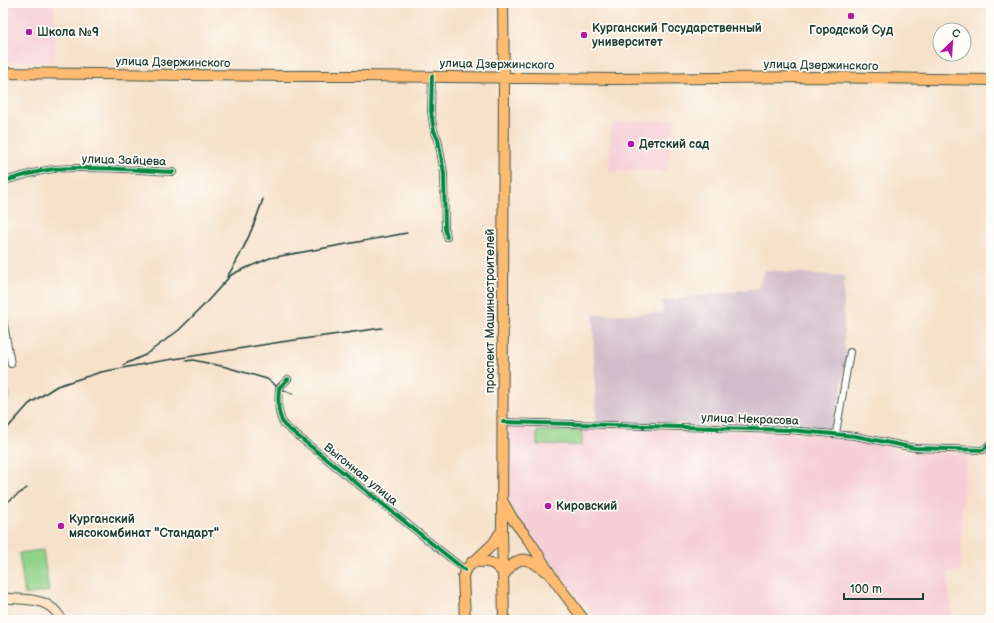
<svg xmlns="http://www.w3.org/2000/svg" width="994" height="623" font-family="'Balsamiq Sans',sans-serif">
<style>
.built{fill:#f6cfd6}
.industrial{fill:#d1bdc9}
.green{fill:#91d289;stroke:#58885e}
.lines{fill:none;stroke-linecap:round;stroke-linejoin:round}
.minor-casing{stroke:#3f564a;stroke-width:8}
.secondary-casing{stroke:#3f564a;stroke-width:11}
.primary-casing{stroke:#3f564a;stroke-width:12}
.minor{stroke:#fff;stroke-width:6}
.secondary{stroke:#ffe4c6;stroke-width:9}
.primary{stroke:#febb71;stroke-width:10}
.rail{stroke:#1f3d34;stroke-width:1.5}
.cycleway-casing{stroke:#fdfcf7;stroke-width:6}
.cycleway{stroke:#00873e;stroke-width:4}
.poi-dot{fill:#b5179e;stroke:#fdfcf7;stroke-width:1.5}
.labels{text-anchor:middle;stroke-width:3.5;stroke-linejoin:round;paint-order:stroke}
.poi-label{font-size:12px;font-weight:bold;fill:#1f3d34;stroke:#fdfcf7;text-anchor:start}
.street-label{font-size:12px;fill:#1f3d34;stroke:#fdfcf7}
</style>
<rect width="100%" height="100%" fill="#fdfcf7"/>
<filter id="ink" filterUnits="userSpaceOnUse"><feTurbulence type="fractalNoise" baseFrequency=".025" numOctaves="2"/><feDisplacementMap in="SourceGraphic" scale="8" xChannelSelector="R" yChannelSelector="G"/><feConvolveMatrix kernelMatrix="1 2 1 2 8 2 1 2 1" color-interpolation-filters="sRGB"/></filter>
<filter id="wash" filterUnits="userSpaceOnUse"><feTurbulence type="fractalNoise" baseFrequency=".012" numOctaves="4" result="noise"/><feDisplacementMap in="SourceGraphic" scale="16" xChannelSelector="R" yChannelSelector="G"/><feGaussianBlur stdDeviation="0.9" result="paint"/><feColorMatrix in="noise" values="0 0 0 0 0 0 0 0 0 0 0 0 0 0 0 0 0 1.4 0 .05"/><feComposite in="paint" operator="in"/></filter>
<g filter="url(#wash)">
<rect width="100%" height="100%" fill="#f6e1ca"/>
<path class="built" d="M3,3H54L55,62L3,61Z
M675,119L666,172H609L611,123Z
M506,425L788,432L833,436L910,452L967,454L962,506L961,571L948,572L952,620H597L548,559L529,532L506,502Z"/>
<path class="industrial" d="M765,270L844,276V345L847,357L840,397L830,429L596,422L593,315L663,313L662,301L758,288Z
M3,365H5L11,396L3,412Z"/>
<path class="green" d="M537,431H582V445H537Z
M43,550L49,591L25,595L19,553Z"/>
</g>
<g filter="url(#ink)">
<g class="lines">
<defs>
<path id="minor" d="M432,76L431,111L434,131L438,139L444,173L445,228L447,237
M3,181C20,177 36,171 54,169C92,166 134,170 173,172
M3,319L11,364
M288,379L279,388C278,401 277,413 284,425L465,570
M503,422L789,430L855,436L915,448L983,450L991,443
M836,433L850,352"/>
<path id="secondary" d="M3,598C27,600 49,596 62,620"/>
<path id="primary" d="M503,3L504,77L502,530L504,620
M3,73L285,76H359L614,79L819,77L991,80
M503,502L512,518L531,543L552,577L584,620
M472,562C488,561 495,561 504,575
M504,575C518,554 527,556 545,571
M465,620L463,577L465,570L493,544L502,530"/>
</defs>
<use href="#minor" class="minor-casing"/>
<use href="#secondary" class="secondary-casing"/>
<use href="#primary" class="primary-casing"/>
<use href="#minor" class="minor"/>
<use href="#secondary" class="secondary"/>
<use href="#primary" class="primary"/>
<path class="rail" d="M227,277C243,253 254,226 263,199
M186,361L193,360L226,367L267,379L279,388L293,394
M123,365L145,355L179,330L204,305L231,275L239,271L270,258L407,233
M3,433L29,404L57,386L101,372L155,362L281,342L382,328
M3,505L27,488"/>
<defs>
<path id="cycleway" d="M432,76L431,111L434,131L438,139L444,173L445,228L447,237
M3,181C20,177 36,171 54,169C92,166 134,170 173,172
M288,379L279,388C278,401 277,413 284,425L465,570
M503,422L789,430L855,436L915,448L983,450L991,443"/>
</defs>
<use href="#cycleway" class="cycleway-casing"/>
<use href="#cycleway" class="cycleway"/>
</g>
</g>
<g class="poi-dot">
<circle cx="851" cy="16" r="4"/>
<circle cx="29" cy="32" r="4"/>
<circle cx="584" cy="35" r="4"/>
<circle cx="631" cy="144" r="4"/>
<circle cx="548" cy="506" r="4"/>
<circle cx="61" cy="526" r="4"/>
</g>
<g class="labels">
<g class="poi-label">
<text x="592" y="32">Курганский Государственный<tspan x="592" dy="14">университет</tspan></text>
<text x="851" y="34" text-anchor="middle">Городской Суд</text>
<text x="37" y="36">Школа №9</text>
<text x="639" y="148">Детский сад</text>
<text x="556" y="510">Кировский</text>
<text x="69" y="523">Курганский<tspan x="69" dy="14">мясокомбинат "Стандарт"</tspan></text>
</g>
<g class="street-label">
<text transform="translate(173 62) rotate(1)" y="4">улица Дзержинского</text>
<text transform="translate(497 64) rotate(1)" y="4">улица Дзержинского</text>
<text transform="translate(821 65) rotate(1)" y="4">улица Дзержинского</text>
<text transform="translate(124 160) rotate(2)" y="4">улица Зайцева</text>
<text transform="translate(490 311) rotate(-90)" y="4">проспект Машиностроителей</text>
<text transform="translate(750 419) rotate(2)" y="4">улица Некрасова</text>
<text transform="translate(361 474) rotate(39)" y="4">Выгонная улица</text>
</g>
</g>
<rect width="994" height="623" fill="none" stroke="#fdfcf7" stroke-width="16"/>
<g transform="translate(952 42) rotate(25)"><circle r="19" fill="#fdfcf7" stroke="#a4b0a9"/>
<path d="M0-3L7 15L0 10L-7 15Z" fill="#b5179e"/>
<text y="-6" font-size="11" font-weight="bold" text-anchor="middle" fill="#1f3d34">С</text>
</g>
<path d="M844 593v6h79v-6" fill="none" stroke="#1f3d34" stroke-width="2"/>
<text x="850" y="593" font-size="12" fill="#1f3d34" stroke="#fdfcf7" stroke-width="3" paint-order="stroke">100 m</text>
</svg>
